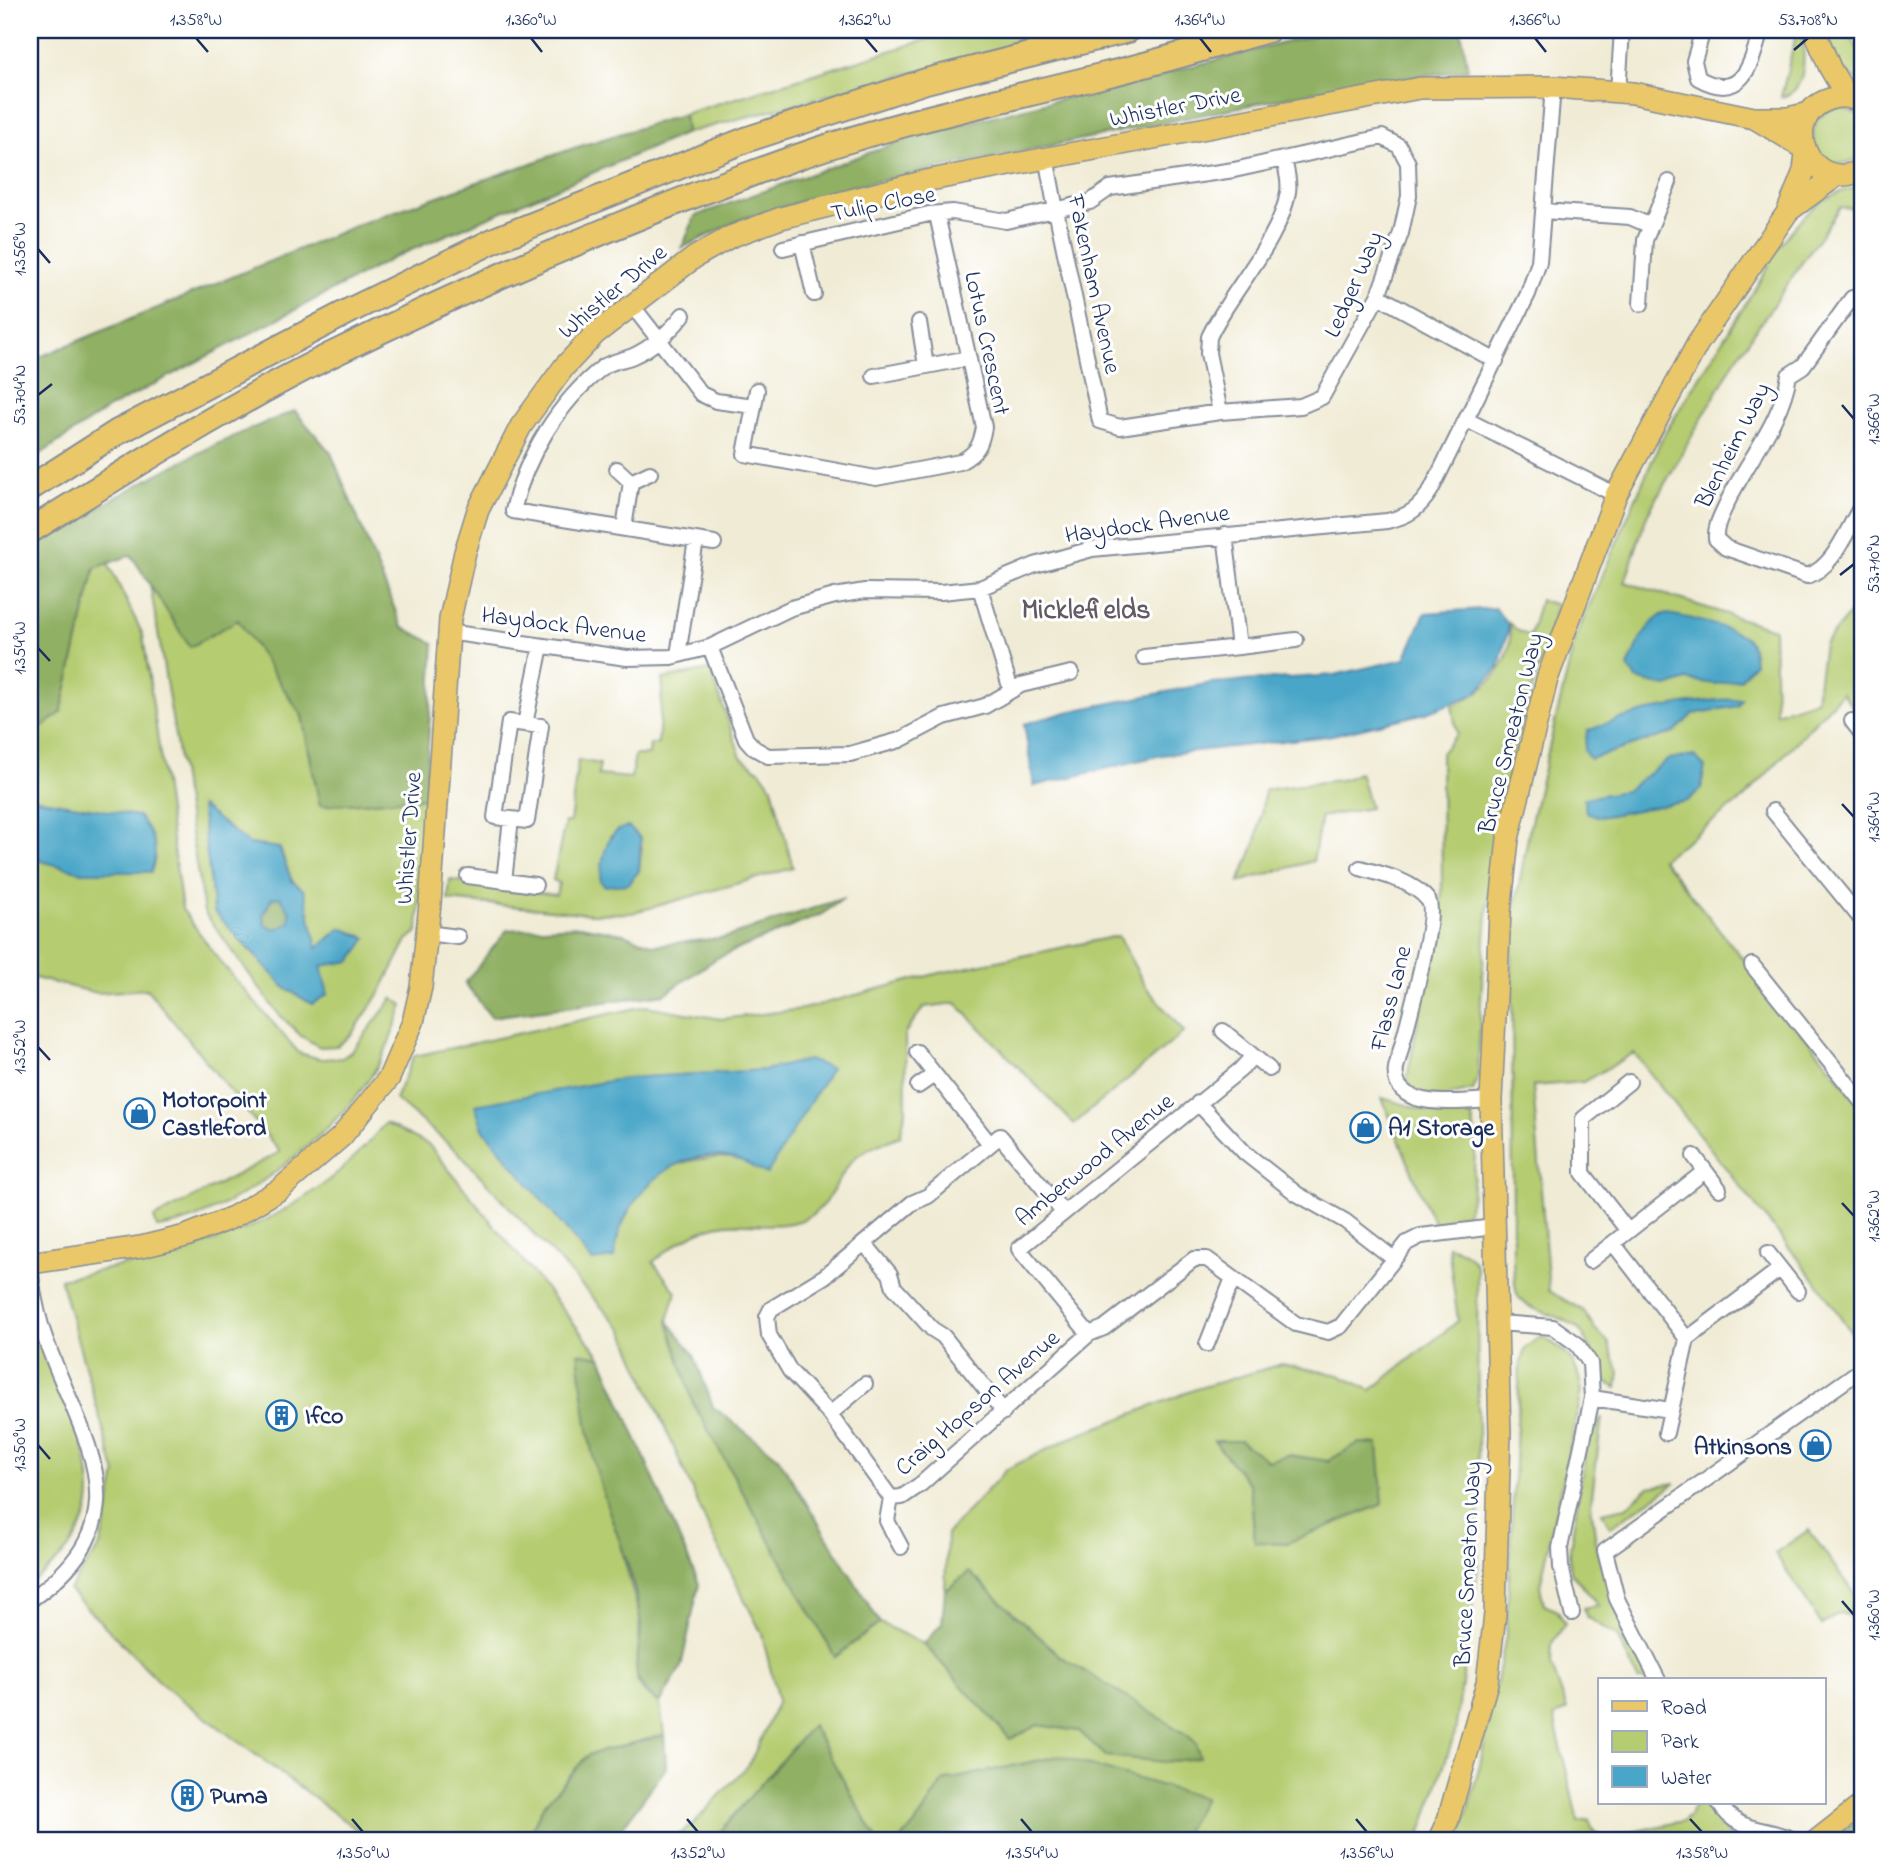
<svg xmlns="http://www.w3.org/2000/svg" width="1892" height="1871" font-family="'Indie Flower',sans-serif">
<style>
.green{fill:#b5cc71;stroke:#687e68;stroke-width:2;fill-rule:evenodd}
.forest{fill:#90b063;stroke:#567060;stroke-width:2}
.water{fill:#4aa6c8;stroke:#326a93;stroke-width:2;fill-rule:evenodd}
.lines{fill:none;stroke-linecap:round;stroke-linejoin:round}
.street-casing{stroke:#868d99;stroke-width:18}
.primary-casing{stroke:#868d99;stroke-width:24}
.highway-casing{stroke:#868d99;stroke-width:28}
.street{stroke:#fff;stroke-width:14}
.primary{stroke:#eac769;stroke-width:21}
.highway{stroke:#eac769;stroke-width:24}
.ticks{fill:none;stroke:#1b2f5e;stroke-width:2.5}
.labels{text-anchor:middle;stroke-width:6;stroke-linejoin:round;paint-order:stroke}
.street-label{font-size:24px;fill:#1b2f5e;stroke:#fff}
.poi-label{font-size:24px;font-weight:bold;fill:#1b2f5e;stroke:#fff;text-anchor:start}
.quarter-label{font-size:28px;font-weight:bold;fill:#635b64;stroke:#fff}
.neatline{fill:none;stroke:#1b2f5e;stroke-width:2.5}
.ticks-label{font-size:18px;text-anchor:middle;fill:#1b2f5e}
</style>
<rect width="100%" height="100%" fill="#fff"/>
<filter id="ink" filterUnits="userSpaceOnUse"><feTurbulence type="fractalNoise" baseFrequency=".0143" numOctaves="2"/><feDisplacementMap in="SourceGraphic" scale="14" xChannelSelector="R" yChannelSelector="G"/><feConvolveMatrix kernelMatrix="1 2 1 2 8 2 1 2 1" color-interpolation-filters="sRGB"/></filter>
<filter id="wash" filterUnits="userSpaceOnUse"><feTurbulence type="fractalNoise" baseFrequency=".00686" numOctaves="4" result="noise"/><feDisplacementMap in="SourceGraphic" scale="28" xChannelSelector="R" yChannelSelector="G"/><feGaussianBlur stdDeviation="1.57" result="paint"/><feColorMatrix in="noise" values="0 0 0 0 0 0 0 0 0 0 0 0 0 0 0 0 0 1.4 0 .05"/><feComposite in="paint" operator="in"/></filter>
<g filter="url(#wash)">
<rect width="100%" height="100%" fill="#f0ebd4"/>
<path class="green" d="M958,30H1072L686,133L684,114Z
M1794,30H1800C1805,50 1809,92 1781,97L1796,35Z
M1823,30H1845L1862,54V84L1841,68Z
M1842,107L1862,117V155C1819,188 1788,115 1842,107Z
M1862,187V209L1840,207L1734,362L1647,515L1625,582L1774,629L1776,713L1816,700L1824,644L1862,599V718L1842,693L1744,798L1662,859L1862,1106V1348L1818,1284L1634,1053L1583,1082L1533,1086L1549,1291L1584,1311L1595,1329L1608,1342L1619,1373L1617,1388L1600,1379C1595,1363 1592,1346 1582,1333C1565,1312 1525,1314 1517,1294C1514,1284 1514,1271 1513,1261L1512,924L1530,826L1576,636L1662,438L1769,266L1766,264C1792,229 1816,191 1862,187Z
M108,563L143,635L182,909L221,963L299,1053L321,1059L342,1058L352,1051L393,998L403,1005C394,1030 385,1056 370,1078C331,1136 228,1220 157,1228L154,1218L280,1152L147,989L97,993L30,977V858L82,872L42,799L30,798V719L38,730L61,712L95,567Z
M150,584L190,647L238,620L302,716L320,806L425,798L418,931L407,940L380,993L351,1035L337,1046L320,1047L301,1036L276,1011L204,912ZM201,807L249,844L280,848L292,881L304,891L321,966L312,1004L285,988L214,911Z
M1540,600L1557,605C1543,655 1526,705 1514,755C1487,860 1481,972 1478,1079L1473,1090L1437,1098L1412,1091L1407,1079L1442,892L1441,753L1457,734L1452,706C1486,693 1517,662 1509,623L1518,631L1530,636Z
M710,670L741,757L760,771L772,787L793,868L632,913L592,914L448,900L450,880L556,895L559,883L553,880L565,822H570L578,760L600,764L598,775L631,778L635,755H649L650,744H658L663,679ZM635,832L642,847L639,871L601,872L610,836Z
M1360,772L1370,808L1321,817L1313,861L1239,882L1256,842L1265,790L1346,779Z
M1118,936L1146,987L1184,1032L1074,1124L956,1003L924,1007L905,1033L906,1110L900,1136C887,1142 868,1147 857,1156C837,1172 833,1208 802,1220C778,1229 752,1222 728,1224C698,1227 675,1244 653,1262L676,1292L668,1321L835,1657L880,1623L924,1644L1010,1739L1037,1725L1079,1731L1106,1756L1199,1758L1196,1743L1187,1735L1060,1656L969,1572L945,1591L947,1533L1007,1469L1068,1439L1196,1389L1282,1364L1339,1375L1371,1390L1458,1321L1448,1246C1462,1250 1471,1254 1477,1268L1479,1563L1455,1733L1418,1841H1165L1183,1835L1059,1756L943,1781L915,1825L899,1841H878L812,1726L712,1841H671L693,1824L750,1763L778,1701L762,1634L709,1529L623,1330L458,1152L395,1099L414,1056L646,1006L721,1019L803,1009L935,974ZM808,1060L732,1158C701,1156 669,1162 645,1185C632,1198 624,1223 615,1239L626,1078L765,1070ZM1215,1441H1240L1268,1461L1288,1455L1328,1461L1359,1443L1377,1444L1383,1504L1255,1542L1250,1485Z
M1382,1098L1427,1111L1459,1109L1471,1115C1478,1129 1475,1201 1466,1213C1459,1223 1449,1225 1437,1227L1428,1211Z
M385,1123L429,1145L601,1357L579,1354L624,1559L640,1618L637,1681L645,1693L660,1703L664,1735L588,1755L543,1806L526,1841H372L166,1688L69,1590L100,1546L116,1474L60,1279C187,1252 299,1233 385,1123Z
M30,1301C48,1352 97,1452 89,1504C83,1538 57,1565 30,1583Z
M1540,1336C1567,1349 1578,1362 1582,1392L1540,1586L1544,1605L1558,1611L1565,1624L1552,1643L1551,1664L1567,1709L1554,1717L1578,1822L1589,1820L1594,1832L1605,1838L1683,1821L1690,1816L1695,1803H1713L1731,1841H1460L1480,1764L1506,1636L1520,1366L1525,1349Z
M1602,1417L1591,1504L1597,1550L1648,1680H1638L1617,1636L1587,1617L1583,1608L1598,1605L1571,1572L1569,1555L1587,1442Z
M1676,1483L1610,1527L1602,1512L1626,1507L1649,1487Z
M1809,1530L1862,1605V1609L1852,1616L1839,1613L1822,1625L1775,1553Z"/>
<path class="forest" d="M1335,30H1461L1468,70L1352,84L850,187L742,219L682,248L695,216L918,135Z
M684,114L686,133L397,256L109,408L30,461V361L362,223L574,148Z
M295,411L331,453L402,627L434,643L425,798L320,806L302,716L238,620L190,647L131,555L95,568L61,713L38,730L30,719V550C116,495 199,447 295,411Z
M280,897L290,912V923C280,929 276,931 265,925L263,914L272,898Z
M844,898L822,914L717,958L665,994L491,1017L465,983L507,930L580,926L624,934L654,945L724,938Z
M668,1321L694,1355L713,1407L778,1457L880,1623L835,1657L693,1403Z
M578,1353L601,1357L699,1584L681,1667L660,1703C619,1676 645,1657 640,1618C635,1573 611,1523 599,1480C587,1439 583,1395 578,1353Z
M1214,1441H1240L1268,1461L1288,1455L1328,1461L1359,1443L1378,1444L1383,1504L1287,1543L1255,1542L1250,1485Z
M969,1572L1060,1656L1187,1735L1196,1743L1200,1758L1164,1762L1106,1756L1079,1731L1038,1725L1010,1739L924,1644L942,1623L945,1591Z
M812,1725L878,1841H712Z
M664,1735L666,1768L612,1841H526L543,1806L588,1755Z
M1059,1756L1204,1798L1183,1835L1165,1841H899L915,1825L943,1781Z
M1862,1817V1841H1828Z"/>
<path class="water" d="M1495,608L1509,626L1499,667L1475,694L1426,713L1328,736L1162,755L1034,786L1024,724L1071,711L1211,683L1334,675L1405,659L1425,613Z
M1663,614C1677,614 1737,629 1746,638C1753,645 1753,654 1754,663L1741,679L1715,684L1687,680L1667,687L1636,679L1628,667C1637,645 1643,628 1663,614Z
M1741,699L1738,706L1693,714L1675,732L1590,759L1584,751L1587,731C1636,711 1689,700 1741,699Z
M1695,756L1705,767L1701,789L1687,801L1600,817L1586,812L1584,798L1625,791L1669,759Z
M30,798L138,816C153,834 160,848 151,872H82L30,858Z
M201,806L249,844L279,848L292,881L304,890L317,948L341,928L367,938L351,961L321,966L328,994L312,1004L285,988L214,911ZM280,897L290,912V922C280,929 276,931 265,925L263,914L272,898Z
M629,827L641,839L639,871L628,884L605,886L600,881C602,861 605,828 629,827Z
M808,1060L831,1068L767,1174C756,1169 744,1161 732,1158C672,1143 618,1203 614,1258L592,1261L483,1129L475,1105L626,1078L765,1070Z"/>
</g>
<g filter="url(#ink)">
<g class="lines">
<defs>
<path id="street" d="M1703,30L1694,61L1698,78C1743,103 1751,64 1761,30
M1618,92L1622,30
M1543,211L1630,217L1651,226
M802,243L814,294
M783,248L929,214L953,212L1006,221L1090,202L1110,188L1234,170L1382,137L1399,146L1408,163L1409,196L1401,233L1378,296L1322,397L1301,406L1220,412L1120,427L1100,421L1056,210L1046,157
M1378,296L1496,361
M1862,297L1852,298L1803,366L1789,375C1782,421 1747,461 1727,503C1721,516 1715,526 1716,539L1726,548L1807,576C1834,568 1847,529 1862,505
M631,304L701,394L716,401L754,406
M1641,304L1645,240L1669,182
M683,315C672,330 650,349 633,356C624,360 612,361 603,367C559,402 525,457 513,511L714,543
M919,322L926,366
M874,376L969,358
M757,390L745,454L876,478L960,462C977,453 981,445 984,427L937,215
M1220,412L1208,353L1209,337C1230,291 1280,242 1288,192C1290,181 1286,170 1284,159
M1467,420L1616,495
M617,469L631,482L650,473
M624,528L631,482
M980,588L1011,690
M448,632L627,658L671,657L710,647L791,608L835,596L865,591L941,592L980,588L1035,565L1092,549L1387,521C1409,516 1419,509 1431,490L1528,294L1539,262L1553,87
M710,647L746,739L754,748L768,756L850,754L900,740L944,717L985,706L1021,685L1071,673
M1239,647L1296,640
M678,655L696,540
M1144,657L1239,647L1225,535
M1852,721L1862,734
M509,722L541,726L527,821L495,817Z
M525,724L541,646
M1773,811L1862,920
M1360,868C1382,874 1413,881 1428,900C1439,914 1402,1044 1396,1068C1390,1113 1465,1101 1491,1100
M468,876L535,885
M504,881L511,819
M427,933L458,937
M1752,965L1862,1102
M1223,1031L1269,1069
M917,1052L990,1144
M918,1086L934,1075
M1198,1103L1245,1153L1297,1194L1345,1221L1394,1259
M1694,1156L1719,1189
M1628,1231L1583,1173V1119L1629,1082
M864,1243L890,1274L894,1287L932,1329L943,1336L1004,1412
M1613,1243L1687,1339L1666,1433
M1768,1253L1798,1291
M1590,1261L1705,1171
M30,1266C32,1287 36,1309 42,1329C76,1434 153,1515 30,1600
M1498,1323L1553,1327L1577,1344L1590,1363L1592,1398L1560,1548L1561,1567L1572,1613
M1089,1334L1019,1249L1240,1070L1253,1056
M1687,1339L1780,1269
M1207,1344L1233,1278
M1592,1398L1670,1410
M830,1414L865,1384
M891,1498L902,1497L921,1484L1089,1334L1104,1328L1194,1259H1207L1296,1324L1328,1332L1341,1326L1407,1243L1421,1236L1494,1227
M891,1498L830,1414L790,1371L769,1335L767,1317L771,1309L825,1276L912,1203L928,1196L1000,1136L1063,1212
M891,1498L887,1521L901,1547
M1658,1680L1617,1599L1605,1551L1862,1369
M1719,1803C1738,1835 1767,1826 1796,1841"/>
<path id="primary" d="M1814,30L1830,68L1847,97
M1862,102C1852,97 1841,95 1830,99C1777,116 1808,196 1862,170
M1756,119L1804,148
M1791,209L1836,176
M30,1263L141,1247L186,1236L233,1217L279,1190L341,1137L389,1078L413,1022L421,987L430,904L450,619L465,552L478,510L521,426L564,367L595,334L695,257L730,237L781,218L930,180L1420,88L1553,87L1633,93L1754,118H1788L1810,113
M1438,1841L1448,1820L1487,1683L1495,1614L1500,1433L1491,1100L1500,913L1508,839L1547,679L1616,495L1698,343L1787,213L1804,171L1806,153
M1816,1841L1862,1805"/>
<path id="highway" d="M30,488L116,433L355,308L497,239L748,139L926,81L1128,30
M30,531C129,469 228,406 333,354C480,282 632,216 786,161C890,123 998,102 1105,75C1160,62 1214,45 1268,30"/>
</defs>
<use href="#street" class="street-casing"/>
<use href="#primary" class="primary-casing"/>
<use href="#highway" class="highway-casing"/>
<use href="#street" class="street"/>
<use href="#primary" class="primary"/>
<use href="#highway" class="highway"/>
</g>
</g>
<path class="ticks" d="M196,38L208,52M531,38L542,52M865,38L877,52M1200,38L1211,52M1535,38L1546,52M1794,50L1808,38M38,249L50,263M38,395L52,384M1842,405L1854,419M1840,575L1854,564M38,648L50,661M1842,804L1854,817M38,1047L50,1060M1842,1203L1854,1216M38,1445L50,1459M1842,1601L1854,1615M352,1819L363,1832M687,1819L698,1832M1021,1819L1032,1832M1356,1819L1367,1832M1690,1819L1702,1832"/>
<defs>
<symbol id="shop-ring" viewBox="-11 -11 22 22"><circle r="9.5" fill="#fff" stroke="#1f6fb2" stroke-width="1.5"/><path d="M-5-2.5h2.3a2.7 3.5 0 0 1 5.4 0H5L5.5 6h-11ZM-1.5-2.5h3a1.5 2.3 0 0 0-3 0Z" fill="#1f6fb2"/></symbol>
<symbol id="building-ring" viewBox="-11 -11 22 22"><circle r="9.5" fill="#fff" stroke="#1f6fb2" stroke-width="1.5"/><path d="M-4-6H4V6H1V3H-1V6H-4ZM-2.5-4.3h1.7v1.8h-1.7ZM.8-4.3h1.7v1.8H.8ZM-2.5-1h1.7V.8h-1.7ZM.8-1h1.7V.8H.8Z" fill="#1f6fb2"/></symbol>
</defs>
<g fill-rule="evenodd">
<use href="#shop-ring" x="122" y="1096" width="35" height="35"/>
<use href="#shop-ring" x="1348" y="1110" width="35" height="35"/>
<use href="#building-ring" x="264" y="1398" width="35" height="35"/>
<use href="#shop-ring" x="1798" y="1428" width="35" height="35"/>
<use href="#building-ring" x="170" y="1778" width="35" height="35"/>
</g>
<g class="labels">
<g class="street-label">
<text transform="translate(1175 106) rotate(-11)" y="8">Whistler Drive</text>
<text transform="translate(883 203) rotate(-11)" y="8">Tulip Close</text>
<text transform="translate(1095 284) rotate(78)" y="8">Fakenham Avenue</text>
<text transform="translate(1353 284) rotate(-66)" y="8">Ledger Way</text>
<text transform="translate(612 291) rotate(-40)" y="8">Whistler Drive</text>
<text transform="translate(988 343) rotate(78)" y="8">Lotus Crescent</text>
<text transform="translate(1732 445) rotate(-63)" y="8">Blenheim Way</text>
<text transform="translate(1147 523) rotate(-8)" y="8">Haydock Avenue</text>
<text transform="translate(564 624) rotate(7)" y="8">Haydock Avenue</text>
<text transform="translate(1510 733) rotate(-76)" y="8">Bruce Smeaton Way</text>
<text transform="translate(408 838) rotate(-86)" y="8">Whistler Drive</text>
<text transform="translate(1390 998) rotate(-76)" y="8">Flass Lane</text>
<text transform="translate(1094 1159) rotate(-39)" y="8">Amberwood Avenue</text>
<text transform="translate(977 1402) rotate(-41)" y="8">Craig Hopson Avenue</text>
<text transform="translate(1467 1564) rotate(-87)" y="8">Bruce Smeaton Way</text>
</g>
<g class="poi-label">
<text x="162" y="1107">Motorpoint<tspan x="162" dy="28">Castleford</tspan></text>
<text x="1388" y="1135">A1 Storage</text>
<text x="305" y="1423">Ifco</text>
<text x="1792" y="1454" text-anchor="end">Atkinsons</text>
<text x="210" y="1803">Puma</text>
</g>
<g class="quarter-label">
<text x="1086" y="618">Micklefields</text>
</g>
</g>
<rect width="1892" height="1871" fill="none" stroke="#fff" stroke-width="77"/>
<rect x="1598" y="1678" width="228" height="126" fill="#ffffff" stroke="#a4acbf" stroke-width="2"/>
<rect x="1612" y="1701" width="35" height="10" fill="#eac769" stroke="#a4acbf" stroke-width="2"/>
<text x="1661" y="1714" font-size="21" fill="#1b2f5e">Road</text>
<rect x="1612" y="1731" width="35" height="21" fill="#b5cc71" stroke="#a4acbf" stroke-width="2"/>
<text x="1661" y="1748" font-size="21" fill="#1b2f5e">Park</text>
<rect x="1612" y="1766" width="35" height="21" fill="#4aa6c8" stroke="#a4acbf" stroke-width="2"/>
<text x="1661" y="1784" font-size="21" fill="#1b2f5e">Water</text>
<rect x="38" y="38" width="1816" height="1794" class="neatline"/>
<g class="ticks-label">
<text x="196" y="25">1.358°W</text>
<text x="531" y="25">1.360°W</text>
<text x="865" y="25">1.362°W</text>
<text x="1200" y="25">1.364°W</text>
<text x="1535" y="25">1.366°W</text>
<text x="1808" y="25">53.708°N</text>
<text transform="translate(19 249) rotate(-90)" y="6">1.356°W</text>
<text transform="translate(19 395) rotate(-90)" y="6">53.704°N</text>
<text transform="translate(1873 419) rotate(-90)" y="6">1.366°W</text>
<text transform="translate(1873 564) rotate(-90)" y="6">53.710°N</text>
<text transform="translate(19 648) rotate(-90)" y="6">1.354°W</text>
<text transform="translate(1873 817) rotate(-90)" y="6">1.364°W</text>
<text transform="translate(19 1047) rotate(-90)" y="6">1.352°W</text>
<text transform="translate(1873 1216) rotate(-90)" y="6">1.362°W</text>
<text transform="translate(19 1445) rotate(-90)" y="6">1.350°W</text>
<text transform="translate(1873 1615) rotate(-90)" y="6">1.360°W</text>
<text x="363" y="1858">1.350°W</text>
<text x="698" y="1858">1.352°W</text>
<text x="1032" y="1858">1.354°W</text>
<text x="1367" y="1858">1.356°W</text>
<text x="1702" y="1858">1.358°W</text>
</g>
</svg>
